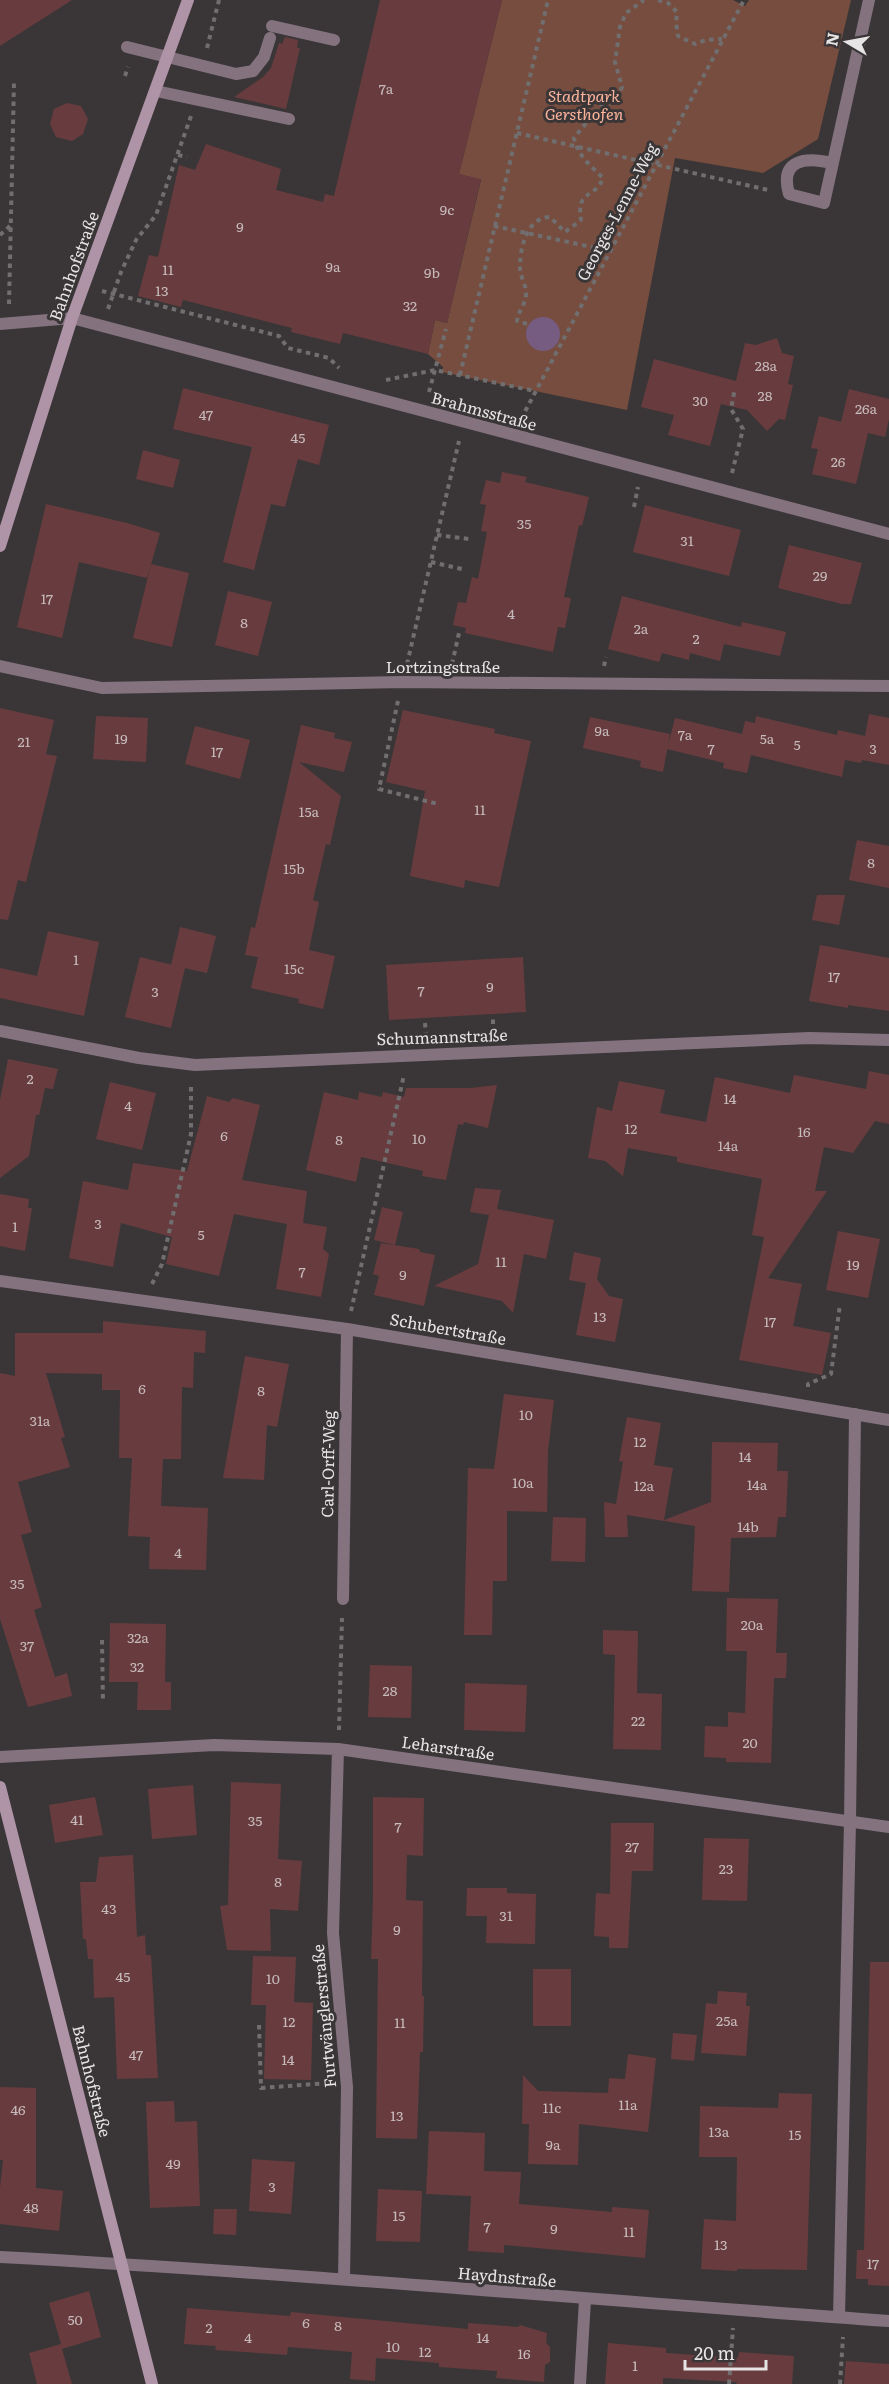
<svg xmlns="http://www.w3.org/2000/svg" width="889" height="2384" font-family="Literata,serif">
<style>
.green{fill:#764d3f}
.water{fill:#755c80}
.building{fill:#683c3e}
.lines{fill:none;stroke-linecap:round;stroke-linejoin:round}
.path{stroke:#716e6f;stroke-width:4;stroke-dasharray:4.5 4.5;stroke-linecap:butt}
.lane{stroke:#84737f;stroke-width:12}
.street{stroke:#84737f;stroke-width:12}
.secondary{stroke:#af93a7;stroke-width:12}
.labels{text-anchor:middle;stroke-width:6;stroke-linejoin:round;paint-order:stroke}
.number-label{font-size:14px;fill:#c7babb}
.park-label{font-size:16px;font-style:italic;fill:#fdb49c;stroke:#3a3637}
.street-label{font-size:16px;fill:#e7e4e5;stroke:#3a3637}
</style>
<rect width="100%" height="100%" fill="#3a3637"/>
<path class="green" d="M502,0H733L745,6L749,0H851L818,139L763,173L675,158L627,410L442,372L443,367L428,354L435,320L447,323L481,180L459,174Z"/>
<path class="water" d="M526 334a17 17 0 1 1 34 0a17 17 0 1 1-34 0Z"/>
<path class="building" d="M0,0H72L0,46Z
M380,0H502L459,174L481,179L447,323L435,320L428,354L343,333L340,344L291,332L292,328L183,300L181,307L138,296L149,255L158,257L179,165L195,170L206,144L281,169L276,190L323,202L325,194L334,196Z
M285,37L298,40L297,48H300L286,109L234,97L263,77L271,68L279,43L282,44Z
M67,103L81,106L88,119L83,134L72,141L56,137L50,124L54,109Z
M777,338L782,353L794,356L788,384L793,385L785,420L779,419L767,431L747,410L721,404L710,446L668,435L674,415L641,407L654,359L736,381L745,343L756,345Z
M183,388L329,425L319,465L298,459L285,507L271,504L254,570L223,562L252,447L173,429Z
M849,389L889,399V419L885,437L868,433L856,484L812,474L818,449L811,448L819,416L841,422Z
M143,450L180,460L173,488L136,479Z
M502,472L527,477L525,482L589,497L582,526L579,525L564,597L571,598L565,628L558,627L553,652L465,633L466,628L453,625L458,602L466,603L472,577L478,579L487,532L481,531L486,505L480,504L486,480L500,483Z
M46,504L127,523L160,533L147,578L79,562L62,638L17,627Z
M645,505L741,530L729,576L633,552Z
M789,545L862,563L851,604H842L778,588Z
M151,564L189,573L172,647L133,638Z
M228,591L272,602L258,656L215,645Z
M622,596L741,627L742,622L786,632L780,656L724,644L720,661L690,653L689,660L662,653L659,662L608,649Z
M0,708L54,720L46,754L57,756L26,882L18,880L8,920L0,919Z
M403,710L495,729L494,733L531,741L499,887L465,880L464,888L410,876L425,791L386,782Z
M869,714L889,718V765L862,760L861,763L845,760L842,777L751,755L747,773L723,768L724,763L667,749L675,718L742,734L745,721L755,723L756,716L837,735L838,730L865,736Z
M96,716L148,718L146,762L93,759Z
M590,717L670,734L663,772L640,767L641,761L583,748Z
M301,725L335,733L334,738L352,742L344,772L299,762L341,796L330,845L326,844L313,900L319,902L309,950L335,956L323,1009L298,1003L299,999L251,988L258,957L245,955L251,927L255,928Z
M195,726L250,740L240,779L185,764Z
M857,840L889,846V888L849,880Z
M817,895H845L839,925L812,920Z
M180,927L216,936L207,973L171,965Z
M48,931L99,942L84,1016L0,998V968L37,976Z
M820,945L889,958V1011L848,1005V1008L809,1001Z
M140,957L185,968L171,1028L125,1017Z
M523,957L526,1012L389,1020L386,965Z
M8,1059L58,1069L53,1089L45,1088L39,1115H36L29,1156L0,1178V1100Z
M869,1071L889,1075V1124L875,1121L853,1153L824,1147L815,1191H827L768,1278L802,1284L793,1326L831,1333L822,1375L739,1360L764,1237L752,1235L762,1179L677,1162V1157L628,1148L623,1176L605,1161L588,1158L597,1107L612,1111L619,1081L665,1090L660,1113L706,1122L715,1077L790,1093L794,1075L866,1089Z
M110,1082L156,1093L142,1150L96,1139Z
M497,1085L488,1128L464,1122L463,1125L458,1124L446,1180L422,1176L423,1171L361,1157L356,1182L306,1170L324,1092L358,1100L359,1092L382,1097L383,1092L404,1097L406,1088H471Z
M207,1096L229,1102L233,1098L260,1105L242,1180L307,1191L303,1223L327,1227L323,1249L329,1254L321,1297L276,1289L287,1224L234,1214L219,1276L166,1264L172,1237L121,1223L113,1267L69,1258L83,1181L128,1190L133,1163L187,1171Z
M475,1188L501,1190L497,1209L554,1220L546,1259L524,1254L513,1313L502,1301L434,1286L478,1264L489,1215L470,1212Z
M0,1194L29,1199L28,1208H32L25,1251L0,1246Z
M382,1207L403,1212L395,1245L374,1240Z
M838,1231L880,1239L868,1298L826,1290Z
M381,1243L419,1249L420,1252L435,1255L424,1306L374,1295L379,1276L373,1274Z
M574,1252L601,1258L597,1279L609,1296L623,1299L615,1342L576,1335L586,1283L569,1280Z
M103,1321L206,1331L205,1353L194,1352L193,1388L182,1387L181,1459H163L161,1506L208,1508L206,1570L149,1569L150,1537L128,1536L132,1458H119L120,1390H102V1374L46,1373L65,1437L61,1438L70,1467L18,1482L32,1532L21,1535L42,1607L34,1610L55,1677L67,1673L72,1696L28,1707L0,1619V1373L15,1376V1333H103Z
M245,1356L289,1364L277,1427L267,1425L264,1480L223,1478Z
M504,1394L554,1400L548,1451L547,1512L507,1511V1581H493L492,1635H464L468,1468L494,1469Z
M627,1417L661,1423L654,1465L673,1468L664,1520L711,1502L712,1442L778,1443L777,1471H788L786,1517H778L776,1537L731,1538L729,1592L692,1591L695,1526L627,1515L628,1537H605L604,1502L616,1504L623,1462L619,1461Z
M553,1517L586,1518L585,1562L551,1561Z
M727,1598L778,1599L776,1653H787L786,1678H774L771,1763L726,1762V1758L704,1757L705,1726L728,1727V1712L745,1713L747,1651H726Z
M110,1623L166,1624L165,1682H171V1710H137L138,1682H109Z
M603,1630L638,1631L637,1693L662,1694L661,1750L613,1749L615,1655L603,1654Z
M370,1665L412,1666L411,1718L368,1717Z
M465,1683L527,1685L525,1732L464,1730Z
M231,1782L281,1784L278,1859L302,1861L298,1911L270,1909L271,1951L227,1950L220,1906L228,1905Z
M193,1785L197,1835L152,1839L148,1789Z
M95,1797L103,1835L55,1843L49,1805Z
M373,1797L424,1798L423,1856L407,1855L406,1900L423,1901L422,1996H424L423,2052H420L417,2139L376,2138L378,1959H371L373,1900Z
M611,1823H654L653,1871H632L628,1948H609V1937L594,1936L596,1893L610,1894Z
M704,1838L749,1839L747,1901L702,1900Z
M133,1855L137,1937L145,1935L146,1955H151L158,2078L117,2079L114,1997L94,1998L93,1959H88L86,1939H83L80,1882H96L99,1857Z
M467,1888H507V1893L536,1894L535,1944L486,1943L487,1916H466Z
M253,1956L296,1957L294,2002L313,2003L311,2080L264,2079L266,2005H251Z
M870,1962H889V2286L868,2285V2279H856L857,2250H864Z
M533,1969H571V2026H533Z
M718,1991L747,1993L746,2006H750L746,2056L701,2053L706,2003L717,2004Z
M673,2033L697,2035L694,2061L671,2059Z
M628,2054L656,2058L648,2132L579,2124L578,2165L528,2164L529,2124H522L523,2075L538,2091L608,2093L609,2078L625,2079Z
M0,2087L36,2088V2188L63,2191L59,2231L0,2224V2188L3,2160H0Z
M779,2093L812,2094L807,2270L737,2269V2271L701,2269L704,2219L736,2221L737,2157H699L700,2106L778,2108Z
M174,2101L175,2122L197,2121L200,2206L150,2208L146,2102Z
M429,2131L485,2133L484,2171L521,2172L519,2204L612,2212V2207L649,2210L645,2258L504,2245V2253L468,2251L471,2196L426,2194Z
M252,2159L295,2162L291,2214L249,2211Z
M378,2189L422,2191L420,2242L376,2241Z
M214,2209H237L236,2235L213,2234Z
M89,2291L101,2337L62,2349L72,2384H37L29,2353L61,2344L49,2303Z
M187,2308L290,2316L291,2312L468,2329V2323L518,2327L520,2325L547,2333L546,2343L550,2347V2362L545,2365L544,2382L496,2378L497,2371L439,2367V2363L376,2358L375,2381L350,2379L352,2352L288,2347L287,2355L215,2350L216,2346L184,2344Z
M608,2343L666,2348V2353L738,2358L739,2352L794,2356L792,2384H736L737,2382L663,2378V2384H605Z
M846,2361L889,2364V2384H844Z"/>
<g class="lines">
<path class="path" d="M658,0L668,3L677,12L676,22L678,36L695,44L706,40L722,39
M207,48L219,0
M125,76L128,67
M517,133L768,190
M178,155L187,157
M494,226L610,251
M0,235L11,225
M102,291L279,336L288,348L329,358L339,368
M9,304L14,82
M108,309L121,272L136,240L156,215L191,116
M527,324L517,321C518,311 525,306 526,295C527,286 520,277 520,268C520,248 526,218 550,217L565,232L581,220C576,188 595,200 603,178C591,166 577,155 574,138L601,105L611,102L619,95L622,87L615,62L620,27L626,13L644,0
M460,375L548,0
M386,380L435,370L535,391
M429,392L446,329
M521,419L744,0
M732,473L743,429L731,409L735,388
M634,507L638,487
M437,535L469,539
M431,562L462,569
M407,664L459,441
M452,664L459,633
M604,666L606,657
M398,701L379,789L438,804
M425,1023L426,1036
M493,1033V1017
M152,1284L162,1264L191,1134V1084
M351,1311L404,1075
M808,1387V1384L831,1374L840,1304
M102,1640L103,1702
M339,1730L342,1618
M259,2025L261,2088L328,2083
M729,2384L733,2328
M840,2384L843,2337"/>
<path class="lane" d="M272,26L334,40
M127,47L236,74L253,71L264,57L270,38
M156,91L289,119
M839,2317L850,1822L855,1414"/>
<path class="street" d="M831,163C806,157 779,159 789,194L824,203L869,0
M0,324L72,318L889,534
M0,666L102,688L402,682L889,686
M0,1031L139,1058L195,1065L810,1038L889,1040
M0,1281L347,1329L889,1420
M343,1599L347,1329
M338,1749L333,1933L347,2087L344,2279
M0,1757L214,1745L338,1749L889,1827
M0,2257C297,2273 593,2300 889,2321
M580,2384L585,2300"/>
<path class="secondary" d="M0,546L72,318L188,0
M0,1787L152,2384"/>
</g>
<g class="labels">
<g class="number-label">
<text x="386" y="94">7a</text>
<text x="447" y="215">9c</text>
<text x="240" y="232">9</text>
<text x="333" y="272">9a</text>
<text x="168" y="275">11</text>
<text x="432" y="278">9b</text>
<text x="162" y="296">13</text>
<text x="410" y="311">32</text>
<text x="766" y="371">28a</text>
<text x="765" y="401">28</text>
<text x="700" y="406">30</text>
<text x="866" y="414">26a</text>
<text x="206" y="420">47</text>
<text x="298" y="443">45</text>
<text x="838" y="467">26</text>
<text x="524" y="529">35</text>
<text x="687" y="546">31</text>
<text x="820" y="581">29</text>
<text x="47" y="604">17</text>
<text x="511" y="619">4</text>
<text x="244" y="628">8</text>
<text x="641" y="634">2a</text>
<text x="696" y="644">2</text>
<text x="602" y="736">9a</text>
<text x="685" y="740">7a</text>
<text x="121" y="744">19</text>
<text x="767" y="744">5a</text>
<text x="24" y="747">21</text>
<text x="797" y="750">5</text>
<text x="711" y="754">7</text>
<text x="873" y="754">3</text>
<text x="217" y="757">17</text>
<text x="480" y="815">11</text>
<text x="309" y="817">15a</text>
<text x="871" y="868">8</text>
<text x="294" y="874">15b</text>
<text x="76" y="965">1</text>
<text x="294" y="974">15c</text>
<text x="834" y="982">17</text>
<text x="490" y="992">9</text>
<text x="421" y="996">7</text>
<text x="155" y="997">3</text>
<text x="30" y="1084">2</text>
<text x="730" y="1104">14</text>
<text x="128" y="1111">4</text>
<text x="631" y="1134">12</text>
<text x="804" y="1137">16</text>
<text x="224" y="1141">6</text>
<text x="419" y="1144">10</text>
<text x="339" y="1145">8</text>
<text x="728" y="1151">14a</text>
<text x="98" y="1229">3</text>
<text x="15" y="1232">1</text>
<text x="201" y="1240">5</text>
<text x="501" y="1267">11</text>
<text x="853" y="1270">19</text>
<text x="302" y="1277">7</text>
<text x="403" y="1280">9</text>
<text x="600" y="1322">13</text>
<text x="770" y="1327">17</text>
<text x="142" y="1394">6</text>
<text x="261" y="1396">8</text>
<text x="526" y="1420">10</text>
<text x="40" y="1426">31a</text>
<text x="640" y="1447">12</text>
<text x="745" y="1462">14</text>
<text x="523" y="1488">10a</text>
<text x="757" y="1490">14a</text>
<text x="644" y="1491">12a</text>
<text x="748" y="1532">14b</text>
<text x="178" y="1558">4</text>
<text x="17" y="1589">35</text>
<text x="752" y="1630">20a</text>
<text x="138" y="1643">32a</text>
<text x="27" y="1651">37</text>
<text x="137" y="1672">32</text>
<text x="390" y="1696">28</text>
<text x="638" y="1726">22</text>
<text x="750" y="1748">20</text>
<text x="77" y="1825">41</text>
<text x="255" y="1826">35</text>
<text x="398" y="1832">7</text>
<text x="632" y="1852">27</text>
<text x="726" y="1874">23</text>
<text x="278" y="1887">8</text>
<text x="109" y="1914">43</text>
<text x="506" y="1921">31</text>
<text x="397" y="1935">9</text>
<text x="123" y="1982">45</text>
<text x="273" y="1984">10</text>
<text x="727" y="2026">25a</text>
<text x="289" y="2027">12</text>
<text x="400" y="2028">11</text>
<text x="136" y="2060">47</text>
<text x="288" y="2065">14</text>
<text x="628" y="2110">11a</text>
<text x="552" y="2113">11c</text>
<text x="18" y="2115">46</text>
<text x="397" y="2121">13</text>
<text x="719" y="2137">13a</text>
<text x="795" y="2140">15</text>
<text x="553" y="2150">9a</text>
<text x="173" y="2169">49</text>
<text x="272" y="2192">3</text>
<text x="31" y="2213">48</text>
<text x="399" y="2221">15</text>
<text x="487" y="2232">7</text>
<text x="554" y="2234">9</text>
<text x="629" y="2237">11</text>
<text x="721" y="2250">13</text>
<text x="873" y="2269">17</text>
<text x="75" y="2325">50</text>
<text x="306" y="2328">6</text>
<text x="338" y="2331">8</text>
<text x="209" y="2333">2</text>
<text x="248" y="2343">4</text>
<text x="483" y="2343">14</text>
<text x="393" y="2352">10</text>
<text x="425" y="2357">12</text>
<text x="524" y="2359">16</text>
<text x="635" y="2371">1</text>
</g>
<g class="park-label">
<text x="584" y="102">Stadtpark<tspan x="584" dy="18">Gersthofen</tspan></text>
</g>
<g class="street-label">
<text transform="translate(617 212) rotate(-62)" y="6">Georges-Lenne-Weg</text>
<text transform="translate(74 266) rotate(-70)" y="6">Bahnhofstraße</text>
<text transform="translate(484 411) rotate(15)" y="6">Brahmsstraße</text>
<text x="443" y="673">Lortzingstraße</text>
<text transform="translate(442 1037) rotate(-2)" y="6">Schumannstraße</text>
<text transform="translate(448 1329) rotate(10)" y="6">Schubertstraße</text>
<text transform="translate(328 1464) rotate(-89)" y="6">Carl-Orff-Weg</text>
<text transform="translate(448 1748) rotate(8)" y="6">Leharstraße</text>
<text transform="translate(324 2016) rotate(-95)" y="6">Furtwänglerstraße</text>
<text transform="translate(92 2081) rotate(76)" y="6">Bahnhofstraße</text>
<text transform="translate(507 2277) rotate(5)" y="6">Haydnstraße</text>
</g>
</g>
<g transform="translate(847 42) rotate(280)" stroke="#3a3637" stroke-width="4.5" paint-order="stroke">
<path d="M0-4.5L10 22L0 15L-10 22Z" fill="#e7e4e5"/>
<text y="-9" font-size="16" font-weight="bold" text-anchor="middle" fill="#e7e4e5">N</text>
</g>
<path d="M685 2360v9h81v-9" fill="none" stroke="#e7e4e5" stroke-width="3"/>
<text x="694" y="2360" font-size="18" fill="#e7e4e5" stroke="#3a3637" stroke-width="4.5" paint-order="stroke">20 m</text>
</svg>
